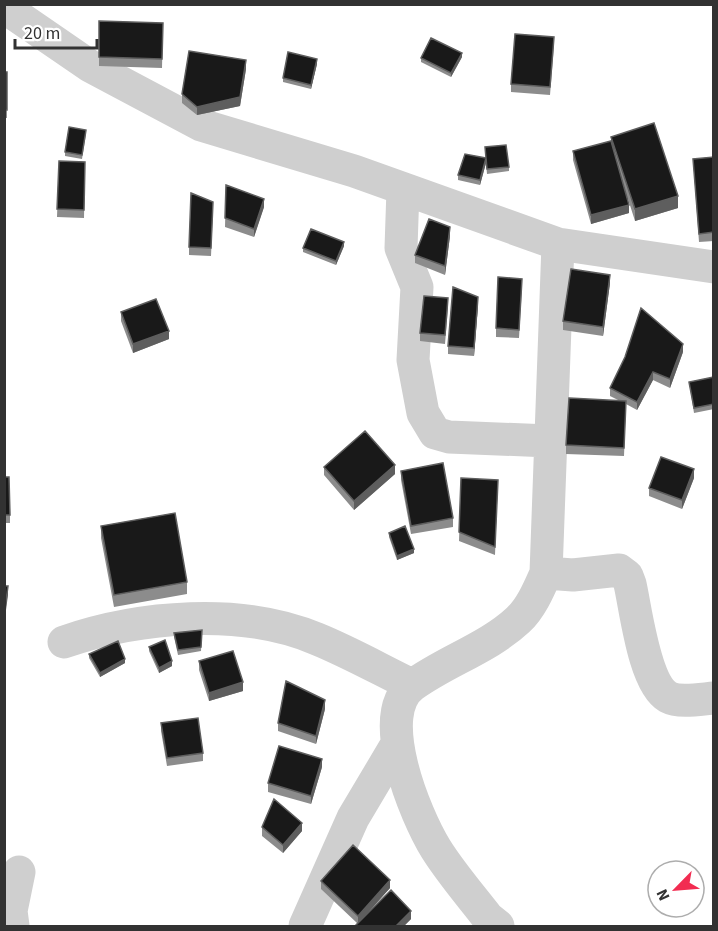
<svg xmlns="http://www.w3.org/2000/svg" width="718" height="931" font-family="'Source Sans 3',sans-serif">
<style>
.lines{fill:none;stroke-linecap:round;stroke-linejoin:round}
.minor{stroke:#cfcfcf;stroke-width:33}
.wall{fill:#8c8c8c}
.shaded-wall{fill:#5e5e5e}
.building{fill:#191919;stroke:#5e5e5e;stroke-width:1.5}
</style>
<rect width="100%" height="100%" fill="#fff"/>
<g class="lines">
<path class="minor" d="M4,7L90,66L201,125L354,171L558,244L714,267
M403,189L401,248L417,287L413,360L423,413L435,433L449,437L549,441
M546,573L573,575L619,570L627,576L630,584C636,610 644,683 668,697C679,703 701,699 714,698
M64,642C139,616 242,607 317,639C349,652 381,670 412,685
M13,926L11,911L19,872
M305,926L353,818L397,744
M498,926L488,918C471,896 451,873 436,849C415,815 373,713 413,685C446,661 488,648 518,620C531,608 539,589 546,573L558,244"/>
</g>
<path class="wall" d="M99,21L163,23L162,68L99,66Z
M554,45L550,95L511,92V84Z
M462,57L451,77L421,62V58Z
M317,64L311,89L283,82V78Z
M246,69L240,106L197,115L182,103V94Z
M4,72H7V118H4Z
M86,134L82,159L65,156V152Z
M611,137L678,208L635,221L628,199L629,213L591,224L573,160V151L611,141Z
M465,154L509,167V171L487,174L486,163L480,185L458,180V175Z
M714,157V241L699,242L693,159Z
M59,161L85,162L84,218L57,217Z
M226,185L264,207L254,237L225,227Z
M213,211L211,256L189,255V247Z
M450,236L445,275L415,263V255Z
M344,246L336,265L303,252V248Z
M610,283L603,336L563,330V321Z
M522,287L519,338L496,337V328Z
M478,305L474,356L448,354V346Z
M448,307L445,344L420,341V333Z
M121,312L169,339L133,353L121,321Z
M683,352L670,388L653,380L637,410L626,404L624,456L566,454V445L618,400L610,396V388Z
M714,377V409L694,413L689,382Z
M324,467L395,474L354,510L324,475Z
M401,471L453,518V527L411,534L401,480Z
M4,477L10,515V523H4Z
M461,478L498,480L495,555L459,541Z
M694,478L682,509L649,496V488Z
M101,526L187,582V594L114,607L101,538Z
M389,533L414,553L397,560L389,537Z
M202,630L201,651L178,655L174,637V633Z
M149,647L172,666L159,673L149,651Z
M89,654L125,663L100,677L89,658Z
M199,661L243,691L209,701L199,670Z
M325,709L316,744L278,731V723Z
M161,723L203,753V761L167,766L161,731Z
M322,767L311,804L268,792V783Z
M262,827L302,831L283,853L262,836Z
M321,881L390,888L369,911L411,919L403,927H356L357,923L321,889Z"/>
<path class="shaded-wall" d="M462,53V57L451,77V73Z
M317,59V64L311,89V85Z
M246,60V69L240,106L197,115V107Z
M486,158V163L480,185V180Z
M678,196V208L635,221V209Z
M264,199V207L254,237V229Z
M629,205V213L591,224V215Z
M450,227V236L445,275V266Z
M344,242V246L336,265V261Z
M610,275V283L603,336V327Z
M478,297V305L474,356V348Z
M169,331V339L133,353V344Z
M683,344V352L670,388V379Z
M653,372V380L637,410V402Z
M395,465V474L354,510V501Z
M694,469V478L682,509V500Z
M414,549V553L397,560V556Z
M8,586V595L4,625V616Z
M125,659V663L100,677V673Z
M172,661V666L159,673V668Z
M243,682V691L209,701V693Z
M325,700V709L316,744V736Z
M322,759V767L311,804V796Z
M302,823V831L283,853V845Z
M390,880V888L358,924V916Z
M411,911V919L403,927H395Z"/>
<path class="building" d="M99,21L163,23L162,59L99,57Z
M515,34L554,37L550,87L511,84Z
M431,38L462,53L451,73L421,58Z
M189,51L246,60L240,97L197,107L182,94Z
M288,52L317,59L311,85L283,78Z
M4,72H7V110H4Z
M654,123L678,196L635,209L611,137Z
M69,127L86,130L82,155L65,152Z
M611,141L629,205L591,215L573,151Z
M506,145L509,167L487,169L486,158L480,180L458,175L465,154L486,158L485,147Z
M714,157V232L699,234L693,159Z
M59,161L85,162L84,210L57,209Z
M226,185L264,199L254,229L225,218Z
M191,193L213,202L211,248L189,247Z
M429,219L450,227L445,266L415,255Z
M311,229L344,242L336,261L303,248Z
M571,269L610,275L603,327L563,321Z
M498,277L522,279L519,330L496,328Z
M453,287L478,297L474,348L448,346Z
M424,296L448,298L445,335L420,333Z
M156,299L169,331L133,344L121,312Z
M641,308L683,344L670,379L653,372L637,402L610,388L625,357Z
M714,377V404L694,408L689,382Z
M569,398L626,401L624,448L566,445Z
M365,431L395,465L354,501L324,467Z
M661,457L694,469L682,500L649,488Z
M443,463L453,518L411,526L401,471Z
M4,477H9L10,515H4Z
M461,478L498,480L495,547L459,532Z
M175,513L187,582L114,595L101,526Z
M405,526L414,549L397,556L389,533Z
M4,586H8L4,616Z
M202,630L201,647L178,650L174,633Z
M165,640L172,661L159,668L149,647Z
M118,641L125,659L100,673L89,654Z
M233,651L243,682L209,693L199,661Z
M286,681L325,700L316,736L278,723Z
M198,718L203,753L167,758L161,723Z
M279,746L322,759L311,796L268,783Z
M274,799L302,823L283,845L262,827Z
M353,845L390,880L358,916L321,881Z
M391,890L411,911L395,927H358L356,925Z"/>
<rect width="718" height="931" fill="none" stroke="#323232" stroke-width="12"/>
<g transform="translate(676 889) rotate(245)"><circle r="28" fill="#ffffff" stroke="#adadad" stroke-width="1.5"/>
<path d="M0-4.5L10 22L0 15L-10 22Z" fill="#f22c51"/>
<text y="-9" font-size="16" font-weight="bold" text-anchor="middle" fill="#323232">N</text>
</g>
<path d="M15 39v9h82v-9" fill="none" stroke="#323232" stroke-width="3"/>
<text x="24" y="39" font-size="18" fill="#323232" stroke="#ffffff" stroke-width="4.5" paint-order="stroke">20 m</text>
</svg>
